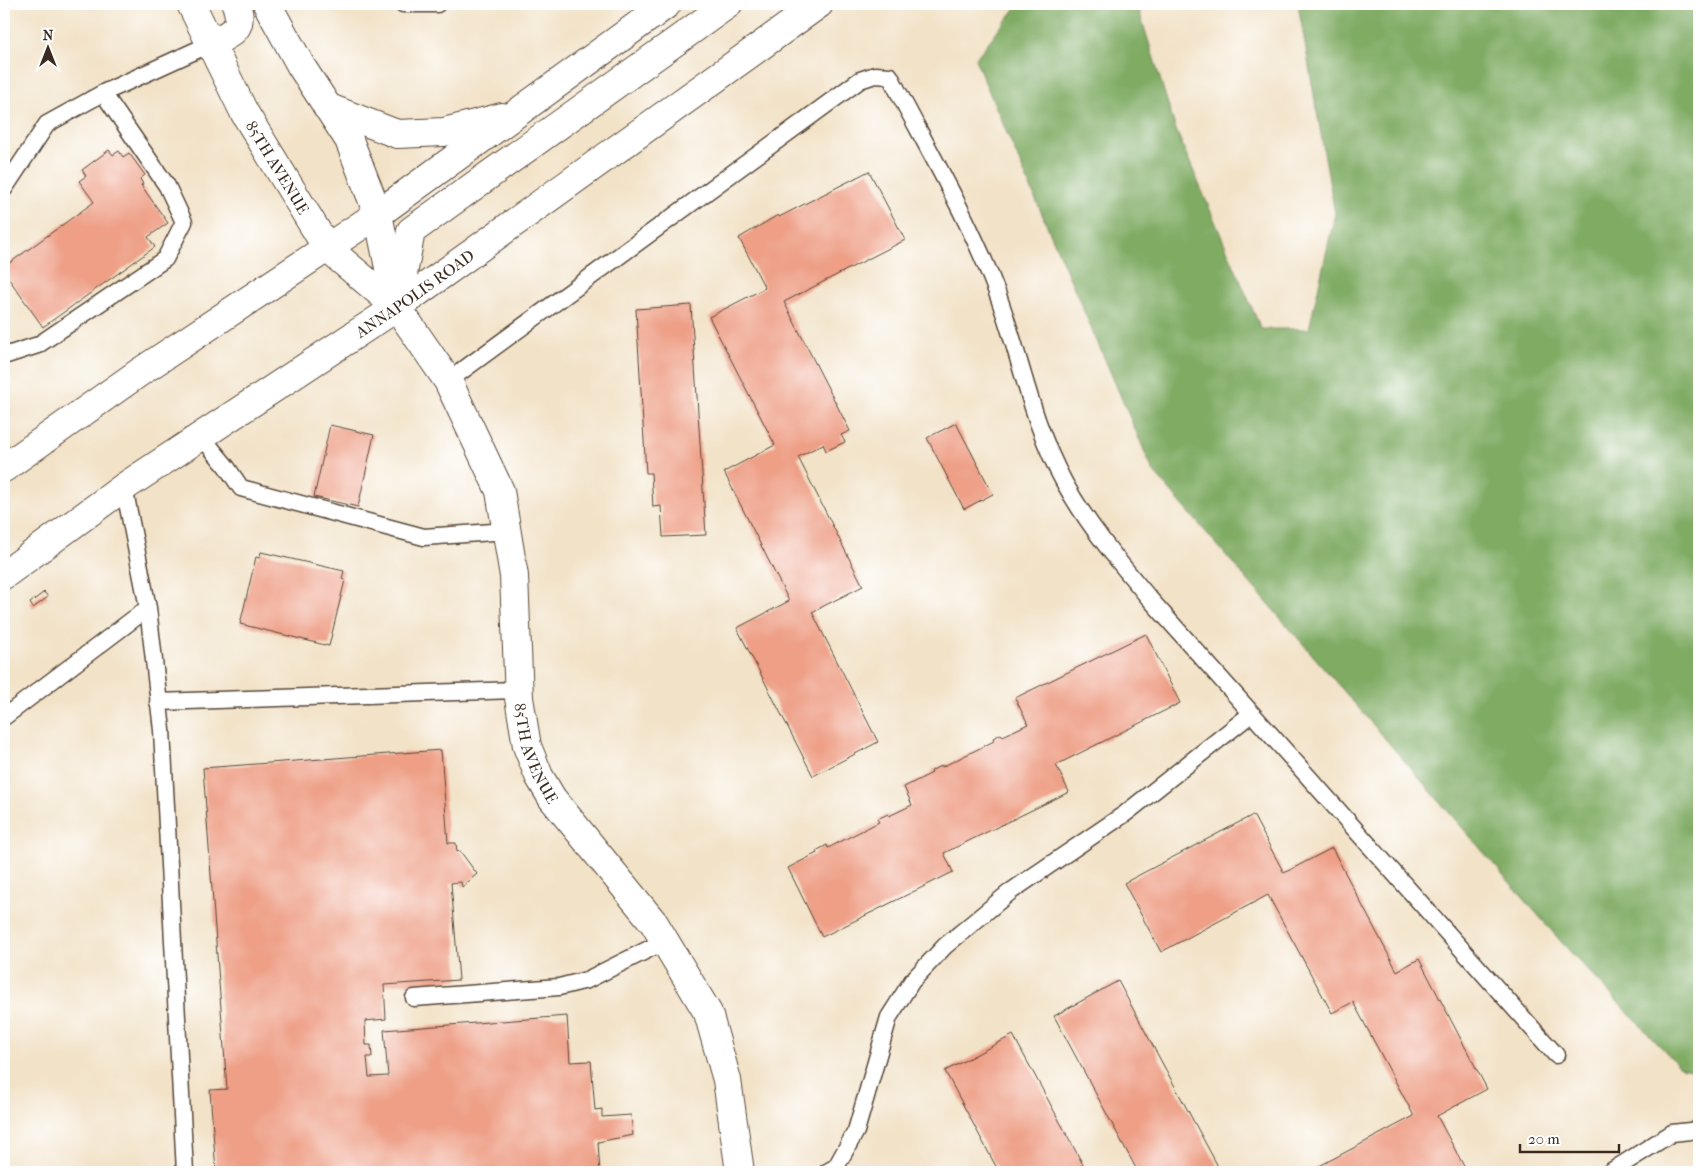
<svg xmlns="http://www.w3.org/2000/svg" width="1703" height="1176" font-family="'IM FELL French Canon',serif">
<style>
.forest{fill:#7fab63;stroke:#5d6a40}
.building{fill:#ee9f86}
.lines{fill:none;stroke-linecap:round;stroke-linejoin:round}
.service-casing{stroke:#564637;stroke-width:19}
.tertiary-casing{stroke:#564637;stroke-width:30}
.primary-casing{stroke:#564637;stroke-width:30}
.motorway-casing{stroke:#564637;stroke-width:30}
.service{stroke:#fff;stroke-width:16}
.tertiary{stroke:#fff;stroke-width:28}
.primary{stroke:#fff;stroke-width:28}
.motorway{stroke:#fff;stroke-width:28}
.labels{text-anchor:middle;stroke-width:4.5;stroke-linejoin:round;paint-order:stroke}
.street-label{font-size:16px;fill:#3b2a1e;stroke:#fff}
</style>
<rect width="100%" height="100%" fill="#fff"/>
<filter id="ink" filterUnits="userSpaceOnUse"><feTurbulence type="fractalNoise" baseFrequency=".02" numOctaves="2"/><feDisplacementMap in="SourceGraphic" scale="10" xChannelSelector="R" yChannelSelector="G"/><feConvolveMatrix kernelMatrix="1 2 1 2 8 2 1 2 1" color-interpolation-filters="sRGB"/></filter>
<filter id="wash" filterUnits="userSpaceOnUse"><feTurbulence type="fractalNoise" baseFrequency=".0096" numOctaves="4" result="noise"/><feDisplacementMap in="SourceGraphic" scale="20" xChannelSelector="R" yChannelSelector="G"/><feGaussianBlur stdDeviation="1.12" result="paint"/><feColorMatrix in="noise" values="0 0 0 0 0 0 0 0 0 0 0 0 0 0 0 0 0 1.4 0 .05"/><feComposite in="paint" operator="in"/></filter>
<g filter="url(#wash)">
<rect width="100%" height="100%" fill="#f2e2c7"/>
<path class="forest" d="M1019,4H1137L1176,130L1261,329H1309L1335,214L1298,4H1699V1072L1681,1068L1563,944L1153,471L975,59Z"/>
<g id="blocks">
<path class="building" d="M109,150L113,155L119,151L123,157L129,153L145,175L140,179L143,184L141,185L168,223L148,237L155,247L43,327L4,272V267L94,202L79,181L86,176L82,170Z
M869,171L905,240L784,302L850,431L841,435L845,442L826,451L823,444L798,457L863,586L812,612L878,742L813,776L737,628L789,601L724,472L775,445L709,317L765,288L739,238L778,215L779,217Z
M691,305L706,535L663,537L661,506L653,507L651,473H646L636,309Z
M956,423L993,494L964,509L927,438Z
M330,425L374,435L358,507L314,497Z
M261,552L344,571L342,579L345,580L329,646L240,624L256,557L259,558Z
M44,592L48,597L33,608L30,603Z
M1146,634L1180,703L1056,765L1069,792L944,853L953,872L822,937L788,868L817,853L816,851L827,845L828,848L879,822L877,819L888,814L889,816L912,805L904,787L932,773L931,771L942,765V767L994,741L993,738L1001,734L1003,736L1028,724L1015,698Z
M441,750L448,843H456L457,852L460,851L477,874L462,887L461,882L451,883L459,980L384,985L386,1019L365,1021L366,1045H371L372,1057H367L369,1077L388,1076L384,1030L567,1016L570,1062L591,1061L595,1110L602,1109V1117L631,1115L633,1135L598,1142L600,1172H216L210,1090L227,1089L203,768Z
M1253,815L1284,873L1332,848L1397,971L1419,959L1487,1089L1437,1116L1466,1170L1461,1172H1308L1414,1116L1353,1002L1332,1013L1268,895L1161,952L1124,883Z
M1118,981L1221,1172H1138L1054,1016Z
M1013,1035L1087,1172H999L945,1071Z"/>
</g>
</g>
<g filter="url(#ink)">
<use href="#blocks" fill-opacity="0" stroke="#564637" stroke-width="1"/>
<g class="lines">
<defs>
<path id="service" d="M403,4H437
M4,189L47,124L103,93L210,44
M4,356L38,345L165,259L184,222L167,186L103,93
M448,381L860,80L875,75L890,76C926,146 968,216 996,290C1020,353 1031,422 1064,482C1087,524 1118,561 1149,598L1556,1055
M201,436L226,466L241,488L424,537L507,531
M124,487L148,608L162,730L185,1172
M158,702L518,690
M4,717L148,608
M414,998L559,987L587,980L665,941
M827,1172L836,1167L856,1131L889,1017L912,981L945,946L1010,892L1126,813L1251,714
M1610,1172L1672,1133L1699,1130"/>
<g id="tertiary">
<path id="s1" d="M191,4L244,112L327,248L397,307L448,381L500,491L514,576L519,698L527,746L539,776L552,798L654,923L708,1013L727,1080L740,1172"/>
<path d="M267,4L301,66L349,140L378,214L397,307"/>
<path d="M210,44C231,33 245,30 236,4"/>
</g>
<g id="primary">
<path d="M327,107L397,134L444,132L502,117"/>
<path d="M397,307L411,231L728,4"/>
<path d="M4,468L140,372L378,214L667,4"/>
<path id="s2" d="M4,575L124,487L397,307L819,4"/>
</g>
<path id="motorway" d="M651,16L664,4"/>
</defs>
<use href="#service" class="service-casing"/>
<use href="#tertiary" class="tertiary-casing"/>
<use href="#primary" class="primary-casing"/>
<use href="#motorway" class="motorway-casing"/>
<use href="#service" class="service"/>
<use href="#tertiary" class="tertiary"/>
<use href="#primary" class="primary"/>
<use href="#motorway" class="motorway"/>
</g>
</g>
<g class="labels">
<g class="street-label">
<text dy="6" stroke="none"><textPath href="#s1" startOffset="185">85TH AVENUE</textPath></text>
<text dy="6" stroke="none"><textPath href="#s2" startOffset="498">ANNAPOLIS ROAD</textPath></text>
<text dy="6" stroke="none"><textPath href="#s1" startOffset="849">85TH AVENUE</textPath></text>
</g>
</g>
<rect width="1703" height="1176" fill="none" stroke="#fff" stroke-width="20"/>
<g transform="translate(48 48)" stroke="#ffffff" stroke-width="4" paint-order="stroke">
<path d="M0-4L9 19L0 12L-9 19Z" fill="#3b2a1e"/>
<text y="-8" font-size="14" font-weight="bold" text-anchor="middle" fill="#3b2a1e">N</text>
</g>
<path d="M1520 1144v8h99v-8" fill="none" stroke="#3b2a1e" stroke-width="2.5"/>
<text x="1528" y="1144" font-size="15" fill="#3b2a1e" stroke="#ffffff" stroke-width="4" paint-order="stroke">20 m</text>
</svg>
